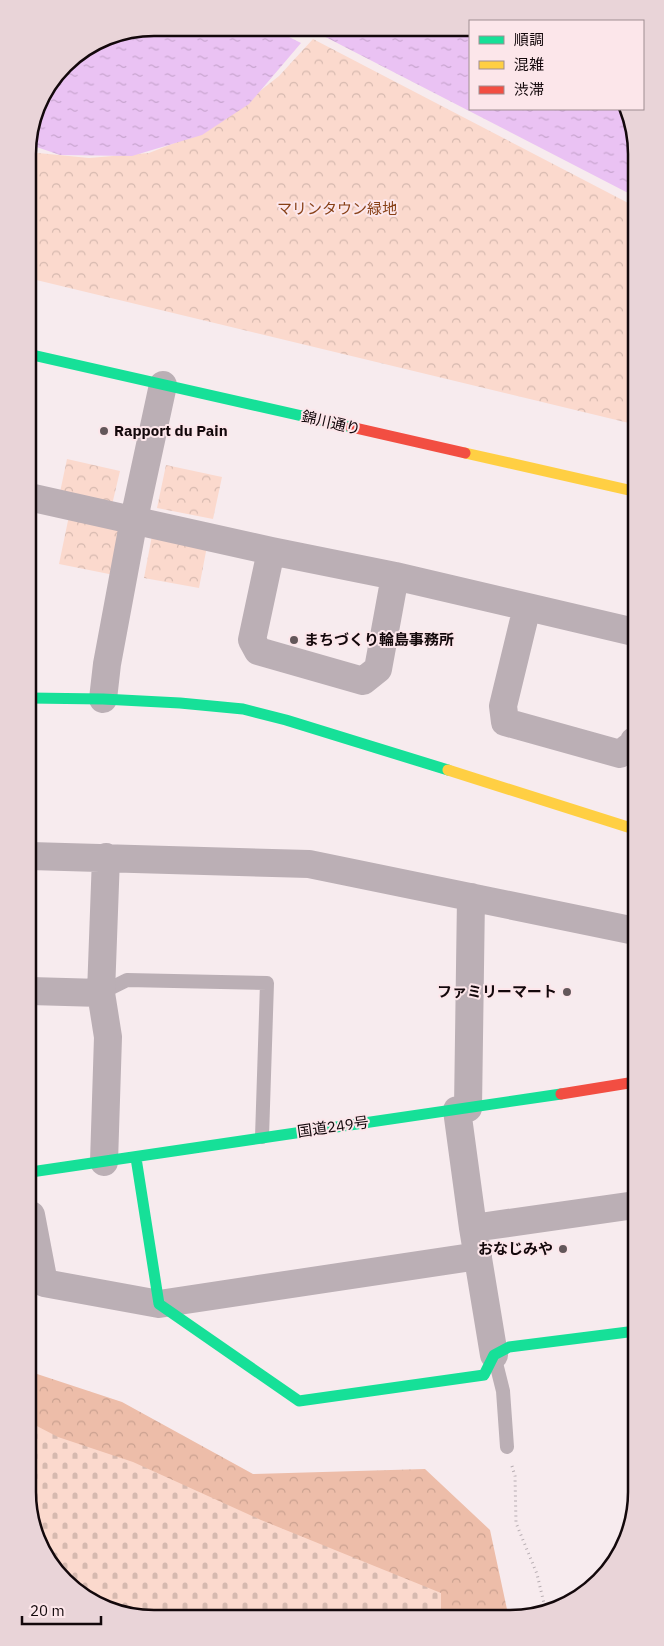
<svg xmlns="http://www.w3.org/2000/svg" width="664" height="1646" font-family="'IBM Plex Sans','Noto Sans JP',sans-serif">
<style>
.forest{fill:url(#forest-crowns)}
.cemetery{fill:url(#cemetery-stones)}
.park{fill:url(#park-crowns)}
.water{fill:url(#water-ripples)}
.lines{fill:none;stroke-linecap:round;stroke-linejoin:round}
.path{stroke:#b6acb1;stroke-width:3;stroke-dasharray:1 4;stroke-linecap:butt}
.lane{stroke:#bbafb5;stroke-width:14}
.street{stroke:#bbafb5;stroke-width:28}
.fast{stroke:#16e098;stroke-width:11}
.slow{stroke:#ffcf43;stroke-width:11}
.jam{stroke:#f24e42;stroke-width:11}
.poi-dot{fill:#63575a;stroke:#fce6ea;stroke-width:2}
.labels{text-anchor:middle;stroke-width:4;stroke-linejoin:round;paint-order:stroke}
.park-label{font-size:15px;fill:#874016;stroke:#fce6ea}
.street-label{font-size:15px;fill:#13080b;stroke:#fce6ea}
.poi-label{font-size:15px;font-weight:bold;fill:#13080b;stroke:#fce6ea;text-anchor:start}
.rim{fill:none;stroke:#13080b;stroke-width:2.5}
</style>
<defs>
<pattern id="forest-crowns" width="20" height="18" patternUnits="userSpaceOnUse" patternTransform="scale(1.25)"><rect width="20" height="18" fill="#edbda9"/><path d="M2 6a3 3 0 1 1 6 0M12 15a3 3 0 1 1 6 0" fill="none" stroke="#caa190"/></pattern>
<pattern id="cemetery-stones" width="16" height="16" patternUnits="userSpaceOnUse" patternTransform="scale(1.25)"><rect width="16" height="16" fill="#fbd9cd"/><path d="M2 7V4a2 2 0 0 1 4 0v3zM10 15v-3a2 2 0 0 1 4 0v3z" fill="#d6b9af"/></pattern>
<pattern id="park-crowns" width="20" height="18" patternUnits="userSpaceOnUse" patternTransform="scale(1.25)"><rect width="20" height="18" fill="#fbd9cd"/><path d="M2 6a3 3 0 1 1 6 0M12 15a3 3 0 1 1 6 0" fill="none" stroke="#d6b9af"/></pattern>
<pattern id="water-ripples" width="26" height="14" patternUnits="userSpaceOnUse" patternTransform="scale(1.25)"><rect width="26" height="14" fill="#eac2f3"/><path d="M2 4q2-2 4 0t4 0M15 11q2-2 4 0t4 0" fill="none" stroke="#c8a5cf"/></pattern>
</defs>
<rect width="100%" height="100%" fill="#f7ebee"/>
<path class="forest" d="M31,1372L122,1402L253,1474L425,1469L490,1530L508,1614L121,1611L71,1587L32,1524Z"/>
<path class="cemetery" d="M31,1423L58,1437L133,1462L261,1520L441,1593V1615L130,1616L71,1587L32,1524Z"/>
<path class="park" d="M313,39L632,205L633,424L28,278V152L89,158L149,153L190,137L240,107L279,76Z
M67,459L120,471L111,509L59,497Z
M166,465L222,477L213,519L157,508Z
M70,511L129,523L119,576L59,564Z
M153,530L208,541L199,588L144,578Z"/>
<path class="water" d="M155,28H271L301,43L249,104L202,135L132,156L60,155L28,144L40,99L71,59L106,37Z
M308,28L470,29V109H624L632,122V195Z"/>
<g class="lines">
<path class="path" d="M512,1466L515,1476L516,1523L537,1574L546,1612"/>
<path class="lane" d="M101,993L127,980L267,983L262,1137
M495,1359L503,1391L507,1447"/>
<path class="street" d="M29,497L271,551L395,576L634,632
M271,551L252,640L258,651L363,681L378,669L395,576
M527,607L503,706L505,722L620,754L633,744L634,741
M103,699L107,664L134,519L163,385
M30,856L309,864L635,931
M30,991L101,993
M468,1108L471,897
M457,1110L473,1228L494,1355
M104,1162L108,1037L101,993L106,857
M31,1215L44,1283L159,1304L478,1256
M473,1228L635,1205"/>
<path class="fast" d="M28,354L351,427
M29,698L103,699L180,703L243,709L286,720L448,770
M136,1158L159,1304L299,1401L484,1375L494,1355L509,1347L636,1331
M31,1172L561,1094"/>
<path class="slow" d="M465,453L633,491
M448,770L634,829"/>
<path class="jam" d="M351,427L465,453
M561,1094L635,1082"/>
</g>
<g class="poi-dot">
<circle cx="104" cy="431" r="5"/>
<circle cx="294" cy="640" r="5"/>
<circle cx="567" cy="992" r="5"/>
<circle cx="563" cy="1249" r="5"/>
</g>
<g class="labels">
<g class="park-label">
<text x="337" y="214">マリンタウン緑地</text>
</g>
<g class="street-label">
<text transform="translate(331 423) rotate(13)" y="5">錦川通り</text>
<text transform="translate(333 1127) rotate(-8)" y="5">国道249号</text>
</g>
<g class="poi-label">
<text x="114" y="436">Rapport du Pain</text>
<text x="304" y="645">まちづくり輪島事務所</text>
<text x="557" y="997" text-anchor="end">ファミリーマート</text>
<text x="553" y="1254" text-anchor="end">おなじみや</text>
</g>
</g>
<path d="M0 0H664V1646H0ZM154 36H510A118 118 0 0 1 628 154V1492A118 118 0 0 1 510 1610H154A118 118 0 0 1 36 1492V154A118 118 0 0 1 154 36Z" fill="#e9d4d8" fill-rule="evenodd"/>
<path class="rim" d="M154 36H510A118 118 0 0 1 628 154V1492A118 118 0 0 1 510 1610H154A118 118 0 0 1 36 1492V154A118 118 0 0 1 154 36Z"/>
<rect x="469" y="20" width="175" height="90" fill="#fce6ea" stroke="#9f8d91"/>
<rect x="479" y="36" width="25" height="8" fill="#16e098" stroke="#9f8d91"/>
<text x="514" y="45" font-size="15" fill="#13080b">順調</text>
<rect x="479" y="61" width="25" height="8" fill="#ffcf43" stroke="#9f8d91"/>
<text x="514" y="70" font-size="15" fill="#13080b">混雑</text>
<rect x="479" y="86" width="25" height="8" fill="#f24e42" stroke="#9f8d91"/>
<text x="514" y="95" font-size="15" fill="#13080b">渋滞</text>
<path d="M22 1616v8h79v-8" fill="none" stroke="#13080b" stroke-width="2.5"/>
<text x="30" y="1616" font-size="15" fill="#13080b" stroke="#fce6ea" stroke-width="4" paint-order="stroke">20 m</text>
</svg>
